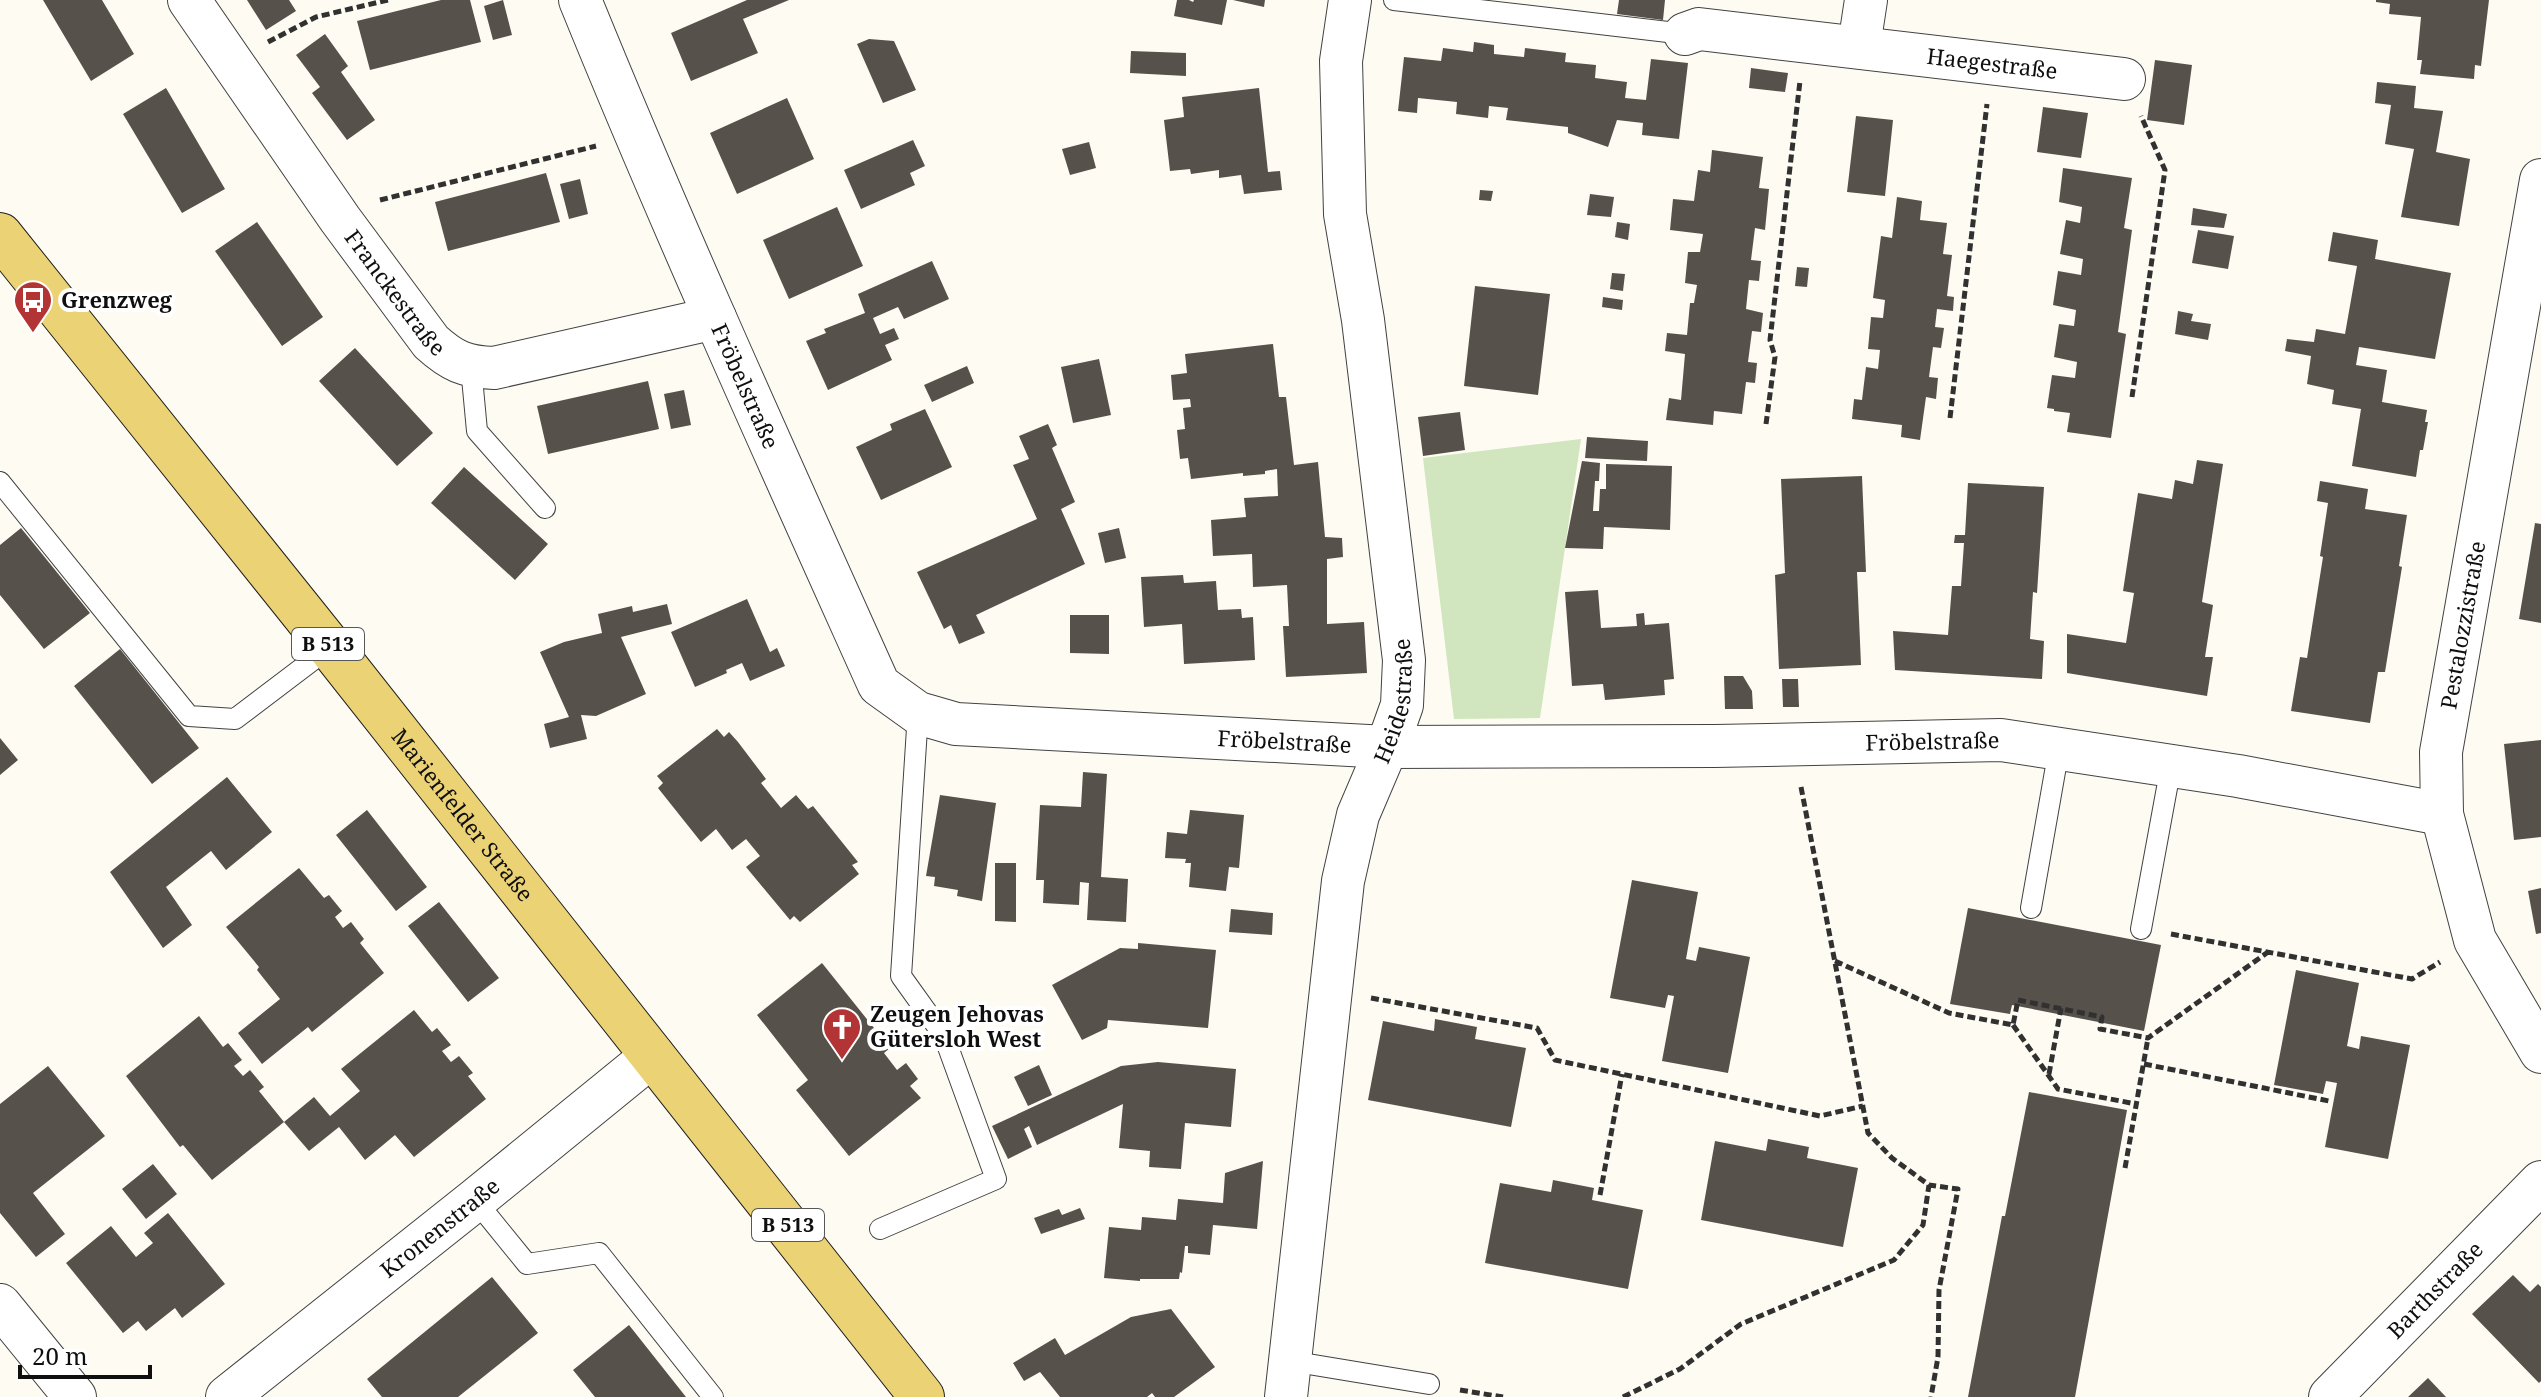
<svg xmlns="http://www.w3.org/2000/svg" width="2541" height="1397" font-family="'Noto Serif',serif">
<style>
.green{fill:#d1e6be}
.building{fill:#57514c}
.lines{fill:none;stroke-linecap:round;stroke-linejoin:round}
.service-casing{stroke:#424242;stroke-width:22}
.minor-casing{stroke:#424242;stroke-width:44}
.primary-casing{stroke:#202020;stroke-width:46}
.path{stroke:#313131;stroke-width:5;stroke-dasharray:8 4;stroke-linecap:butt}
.service{stroke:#fff;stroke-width:20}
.minor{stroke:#fff;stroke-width:42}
.primary{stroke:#ebd375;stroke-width:44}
.labels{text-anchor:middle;stroke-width:8;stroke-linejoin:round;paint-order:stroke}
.shield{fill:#fff;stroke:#575757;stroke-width:2}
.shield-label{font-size:20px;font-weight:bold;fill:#0f0f0f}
.street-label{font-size:22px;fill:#0f0f0f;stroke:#fff}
.poi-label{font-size:22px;font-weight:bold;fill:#0f0f0f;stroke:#fff;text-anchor:start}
</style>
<rect width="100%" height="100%" fill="#fefcf2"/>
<path class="green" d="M1581,439L1540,718L1454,719L1423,458Z"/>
<path class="building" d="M43,0H102L134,54L91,81Z
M247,0H289L296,11L266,30Z
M441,0H470L481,42L370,70L357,21Z
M503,0L512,35L493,40L484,6Z
M747,0H789L743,19L758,53L691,81L671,33Z
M1177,0H1189L1193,2L1194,0H1227L1222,25L1174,16Z
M1233,0H1265L1264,7Z
M1619,0H1665L1663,20L1617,14Z
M2376,0H2489L2481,66L2475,65L2474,79L2420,74L2422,60H2417L2421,17L2389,14L2390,4L2376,2Z
M325,34L348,66L341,72L375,120L347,140L312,93L320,87L296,55Z
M869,39L894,41L916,90L883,103L857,44Z
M1474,42L1494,45V54L1524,57L1525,48L1566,53L1565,62L1596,65L1595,78L1627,82L1625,98L1646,100L1651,59L1688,63L1679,139L1642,135L1643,123L1617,120L1608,147L1568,133V127L1506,120L1508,108L1489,106L1488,118L1456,114L1457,102L1418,98L1417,113L1398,111L1404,57L1441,61L1443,48L1473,52Z
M1131,51L1186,53V76L1130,73Z
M2155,60L2192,65L2184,125L2147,120Z
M1751,68L1788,73L1785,92L1749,88Z
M2377,82L2416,86L2414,108L2443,111L2436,152L2470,159L2459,226L2401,217L2414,149L2385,144L2391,105L2375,103Z
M166,88L225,189L182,213L123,114Z
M1259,88L1268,172L1280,171L1282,190L1244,194L1241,175L1219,178V170L1191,174L1190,169L1170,171L1164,120L1184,117L1182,97Z
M787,98L814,159L737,194L710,133Z
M2043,107L2088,113L2081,158L2037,152Z
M1856,116L1893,120L1885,196L1847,192Z
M913,140L925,166L910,173L915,185L861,209L844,170Z
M1089,142L1096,168L1070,175L1062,149Z
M1712,150L1763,157L1759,188L1769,189L1765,230L1755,228L1751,260L1761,261L1759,281L1749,280L1746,309L1763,313L1761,332L1752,331L1748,362L1757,363L1755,383L1746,382L1742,414L1714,411L1713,425L1666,420L1669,398L1681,400L1685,354L1665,351L1667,333L1687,335L1690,303H1694L1697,285L1685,283L1688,252H1700L1703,234L1670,230L1673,199L1694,201L1698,170L1710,172Z
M2063,168L2132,178L2124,228L2132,230L2118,332L2126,334L2111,438L2067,432L2070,413L2054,411V409L2047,408L2052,375L2075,378L2077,362L2054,357L2059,324L2074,326L2076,310L2053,305L2058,271L2081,275L2083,259L2060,254L2066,220L2080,223L2082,207L2059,202Z
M546,173L560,222L448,251L435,202Z
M580,179L588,214L569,219L560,184Z
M1480,190L1493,191L1491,201L1479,200Z
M1590,194L1614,197L1611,217L1587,215Z
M1897,197L1922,201L1920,220L1947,223L1943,254L1952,255L1947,296L1954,297L1953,311L1937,309L1935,327L1944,328L1941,348L1933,347L1929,377L1938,378L1936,399L1926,397L1920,440L1901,437L1902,425L1852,419L1854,399L1862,400L1866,367L1878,369L1880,350L1868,349L1871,317L1883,318L1885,300L1873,298L1881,236L1892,238Z
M837,207L863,266L789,299L763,240Z
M2193,208L2227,214L2224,228L2191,225Z
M257,222L323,317L282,346L215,251Z
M1617,222L1630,224L1628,240L1615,237Z
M2198,230L2234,236L2228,269L2192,263Z
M2333,232L2378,240L2375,259L2451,273L2435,359L2359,347L2356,365L2387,370L2382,402L2427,410L2425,422H2428L2423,450H2420L2416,477L2352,466L2361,409L2332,404L2334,390L2307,384L2311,356L2285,351L2287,339L2314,342L2316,329L2345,334L2357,266L2328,261Z
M932,261L949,299L904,319L898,307L873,318L880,334L894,328L899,339L885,345L892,360L828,390L806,341L826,333L824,329L865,313L858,294Z
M1797,267L1809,268L1807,287L1795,286Z
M1612,273L1625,274L1623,291L1610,289Z
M1475,286L1550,294L1538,395L1464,386Z
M1603,297L1623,300L1622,310L1602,307Z
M2178,311L2193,314L2191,321L2211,324L2208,340L2175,334Z
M1273,344L1279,397H1286L1294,465L1318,462L1325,537L1342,538L1343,557L1327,559V624L1364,622L1367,673L1286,677L1283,626H1289L1287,585L1253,587L1252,554L1213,556L1211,520L1246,517L1244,498L1278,496L1277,469L1265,471V474L1243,476V473L1191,479L1188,458L1180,459L1177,430L1185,429L1183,408L1191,407L1190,399L1173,400L1171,375L1187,373L1185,354Z
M355,348L433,433L397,466L319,381Z
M1099,359L1111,415L1073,423L1061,367Z
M967,366L974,383L932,402L924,385Z
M648,381L659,429L548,454L537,406Z
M684,390L691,425L671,429L664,394Z
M925,409L952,467L881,500L856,447L892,430L890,424Z
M1460,412L1465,450L1423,456L1418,417Z
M1048,424L1057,445L1052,448L1075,502L1061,509L1085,564L976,615L985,633L959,644L951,625L944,629L917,572L1037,519L1013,465L1029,459L1019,436Z
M1587,437L1648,441L1647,461L1585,458Z
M2197,460L2223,464L2202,602L2213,605L2205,657H2213L2207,696L2067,673V634L2126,643L2134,593L2123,591L2138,493L2172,499L2175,480L2193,484Z
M1582,461L1600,463L1599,481H1595L1593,511H1599L1600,489H1606V464L1672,466L1670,530L1604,527L1603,549L1565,548Z
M464,467L548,544L515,580L431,503Z
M1862,476L1866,572H1857L1861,665L1779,669L1775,575L1785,573L1781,479Z
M2320,481L2368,489L2365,509L2407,515L2399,566L2402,567L2385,672H2378L2370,723L2291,711L2300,657L2307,658L2323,557L2320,556L2328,503L2317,501Z
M1968,483L2044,487L2037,593L2033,592L2030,639L2044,641L2042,679L1895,670L1893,631L1948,635L1952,586H1961L1964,543H1954L1955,535H1965Z
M2535,523L2541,524V623L2519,619Z
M21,528L90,613L44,649L0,595V545Z
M1119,528L1126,558L1105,563L1098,533Z
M1183,575L1184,583L1216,581L1218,610L1241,609L1242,618L1253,617L1255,660L1184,664L1182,624L1144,627L1141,577Z
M1598,590L1601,628L1637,626L1636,614L1644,613L1645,625L1669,623L1674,679L1664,680L1665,695L1605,700L1603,684L1572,686L1565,592Z
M747,599L770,652L777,648L785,666L750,681L742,663L726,670L727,673L695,687L671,632Z
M667,604L672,624L621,637L646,694L596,716L581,715L587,739L550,748L544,724L569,717L540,652L564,642L602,633L598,614L632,606L633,612Z
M1070,615H1109V654L1070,653Z
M120,649L199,748L152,784L74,686Z
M1724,676H1743L1752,691L1753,709H1725Z
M1782,679H1798L1799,707H1783Z
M717,729L724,737L729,732L738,742L766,779L761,783L781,808L796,795L808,809L813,806L858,862L852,865L859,874L800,922L794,916L790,920L746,867L760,856L746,839L732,850L716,829L701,842L658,788L663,783L657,776Z
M0,738L18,760L0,775Z
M2541,740V837L2514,840L2504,744Z
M1083,772L1107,774L1101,877L1128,879L1126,922L1087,920L1089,883L1080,882L1079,905L1043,903L1044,880H1036L1040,805L1081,807Z
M227,777L272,832L226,870L211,851L166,887L192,925L163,948L110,872Z
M940,795L996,803L982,901L957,896L958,890L934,886L935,877L926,876Z
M367,810L427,887L396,911L336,835Z
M1190,810L1244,815L1239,868L1229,867L1226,891L1189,887L1191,863H1185L1186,859L1165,858L1167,832L1187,834Z
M995,863H1016V922L995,921Z
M299,868L324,898L329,895L342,911L335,917L343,928L351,922L364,939L360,943L384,973L312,1032L308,1027L262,1064L238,1033L280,999L257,970L259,967L226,927Z
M1632,880L1698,892L1686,959L1696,961L1699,947L1750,957L1728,1073L1662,1061L1674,996L1668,995L1665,1008L1610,998Z
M2541,888V933L2536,934L2528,891Z
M439,902L499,978L468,1002L408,926Z
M1968,908L2161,945L2144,1031L2012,1005L2010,1014L1950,1004Z
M1231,909L1273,913L1272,935L1229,932Z
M1138,943L1216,950L1208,1028L1108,1020L1107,1028L1082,1040L1052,985L1120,948L1138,949Z
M822,963L890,1048L884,1053L897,1070L906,1063L918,1079L910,1086L921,1098L849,1156L796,1090L808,1080L757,1015Z
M2296,970L2359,983L2347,1046L2359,1049L2361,1036L2410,1045L2388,1159L2325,1147L2337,1083L2326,1081L2323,1094L2274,1085Z
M414,1010L432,1032L437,1028L451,1045L442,1051L451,1062L459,1056L473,1073L468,1076L486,1099L414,1157L395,1135L365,1160L339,1127L309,1151L284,1122L212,1180L183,1145L180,1147L126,1076L199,1016L223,1047L228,1043L242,1060L234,1066L243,1076L250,1070L264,1087L259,1091L284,1122L314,1097L330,1116L360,1091L341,1069Z
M1435,1019L1477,1027L1475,1039L1526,1048L1511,1127L1368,1100L1383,1021L1434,1031Z
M1158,1062L1236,1069L1231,1127L1185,1123L1181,1169L1149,1167L1150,1151L1119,1148L1123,1104L1037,1145L1029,1126L1024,1129L1032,1147L1008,1159L992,1126L1121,1066Z
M1039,1065L1052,1095L1028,1106L1014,1077Z
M48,1066L105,1136L33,1193L65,1234L36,1257L0,1213V1104Z
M2029,1092L2127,1110L2075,1397H1968L2002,1216H2005Z
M1768,1139L1809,1147L1807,1158L1858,1168L1843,1247L1701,1220L1715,1141L1766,1151Z
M1263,1161L1257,1229L1213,1225L1210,1255L1188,1253V1246H1185L1182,1273L1180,1272L1179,1279H1140V1281L1104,1278L1109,1227L1141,1230L1142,1217L1176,1220L1178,1199L1223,1203L1225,1173Z
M153,1164L177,1194L146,1219L122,1189Z
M1553,1180L1594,1188L1592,1200L1643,1210L1628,1289L1485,1263L1500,1183L1551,1192Z
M1080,1208L1085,1219L1041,1234L1034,1218L1059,1209L1062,1215Z
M168,1213L225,1284L182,1318L175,1308L146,1331L138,1321L123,1333L66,1263L111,1226L136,1257L153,1243L144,1233Z
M2513,1275L2530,1292L2538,1284L2541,1287V1381L2539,1383L2472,1314Z
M492,1277L538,1333L458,1397H382L367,1379Z
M1171,1309L1215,1367L1174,1397H1155L1152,1393L1147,1397H1060L1040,1372L1024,1381L1013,1363L1055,1338L1065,1355L1131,1317Z
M629,1325L686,1397H595L573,1370Z
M2428,1378L2446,1397H2408Z"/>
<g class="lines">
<defs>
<path id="service" d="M1394,0L1685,34
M471,367L477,431L545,508
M0,482L189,716L235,719L330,647
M2031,908L2059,749
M2141,929L2171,766
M475,1200L527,1264L599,1253L713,1397
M880,1229L996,1179L944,1036L901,976L918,713
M1290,1361L1429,1384"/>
<g id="minor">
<path id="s1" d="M189,0L340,219L431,342C452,361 465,367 494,368L715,318"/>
<path id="s2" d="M580,0C674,231 777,458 879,685L918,713L956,724L1387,747L1715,746L2001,740L2238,776L2442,814"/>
<path id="s3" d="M1685,34L1699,29L2124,79"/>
<path d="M1859,46L1866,0"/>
<path d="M2541,180L2441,752L2442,814L2475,940L2541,1052"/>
<path d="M0,1305L75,1397"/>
<path id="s4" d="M227,1397L475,1200L653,1055"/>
<path id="s5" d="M1286,1397L1343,881L1358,815L1387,747L1402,705L1404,660L1363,320L1345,214L1341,61L1350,0"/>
<path id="s6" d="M2330,1397L2541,1182"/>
</g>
<g id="primary">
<path id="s7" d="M0,235L330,647L922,1397"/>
</g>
</defs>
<use href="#service" class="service-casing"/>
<use href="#minor" class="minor-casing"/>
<use href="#primary" class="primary-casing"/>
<path class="path" d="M268,42L316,17L388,0
M380,200L596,146
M2132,397L2165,170L2141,116
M1950,418L1987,104
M1766,424L1775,357L1770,340L1800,81
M1801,787L1868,1133L1892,1158L1929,1185L1958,1189L1939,1290L1938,1357L1931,1397
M2171,934L2412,979L2440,962
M1835,961L1949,1013L2013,1025L2018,1000L2102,1017L2100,1029L2148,1038L2268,952
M1371,998L1537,1028L1555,1060L1820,1116L1863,1106
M2013,1025L2058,1089L2136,1104
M2144,1064L2329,1101
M2049,1074L2061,1008
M2125,1168L2148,1038
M1600,1195L1622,1074
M1460,1390L1503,1397
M1623,1397L1680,1369L1741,1324L1894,1260L1923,1225L1929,1185"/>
<use href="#service" class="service"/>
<use href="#minor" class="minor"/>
<use href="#primary" class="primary"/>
</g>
<defs>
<symbol id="bus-pin" viewBox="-11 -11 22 30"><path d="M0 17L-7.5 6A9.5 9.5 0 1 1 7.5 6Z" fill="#b23435" stroke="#fff"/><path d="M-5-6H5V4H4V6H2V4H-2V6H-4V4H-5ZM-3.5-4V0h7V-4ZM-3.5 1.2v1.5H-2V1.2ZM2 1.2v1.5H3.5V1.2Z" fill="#fff"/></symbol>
<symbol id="church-pin" viewBox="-11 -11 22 30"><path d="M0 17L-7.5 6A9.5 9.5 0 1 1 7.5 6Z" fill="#b23435" stroke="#fff"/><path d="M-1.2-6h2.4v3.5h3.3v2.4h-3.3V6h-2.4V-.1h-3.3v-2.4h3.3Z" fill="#fff"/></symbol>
</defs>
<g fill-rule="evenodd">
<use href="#bus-pin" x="11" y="278" width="44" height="60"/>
<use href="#church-pin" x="820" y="1005" width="44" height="60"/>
</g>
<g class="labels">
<g class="shield">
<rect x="292" y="628" width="72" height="32" rx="6"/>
<rect x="752" y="1209" width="72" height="32" rx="6"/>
</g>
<g class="shield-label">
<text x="328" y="651">B 513</text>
<text x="788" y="1232">B 513</text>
</g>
<g class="street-label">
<text dy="8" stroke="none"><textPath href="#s3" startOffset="310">Haegestraße</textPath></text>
<text dy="8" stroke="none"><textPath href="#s1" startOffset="358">Franckestraße</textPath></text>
<text dy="8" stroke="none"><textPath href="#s2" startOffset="420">Fröbelstraße</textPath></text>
<text transform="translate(2463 625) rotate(-80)" y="8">Pestalozzistraße</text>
<text dy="8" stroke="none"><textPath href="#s5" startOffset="708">Heidestraße</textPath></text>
<text dy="8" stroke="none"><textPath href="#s2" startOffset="1812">Fröbelstraße</textPath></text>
<text dy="8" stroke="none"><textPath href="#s2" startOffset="1164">Fröbelstraße</textPath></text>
<text dy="8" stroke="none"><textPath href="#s7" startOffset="742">Marienfelder Straße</textPath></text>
<text dy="8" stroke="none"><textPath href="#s4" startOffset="272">Kronenstraße</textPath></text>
<text dy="8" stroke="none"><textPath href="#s6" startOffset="150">Barthstraße</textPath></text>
</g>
<g class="poi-label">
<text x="61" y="308">Grenzweg</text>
<text x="870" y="1022">Zeugen Jehovas<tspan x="870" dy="25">Gütersloh West</tspan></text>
</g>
</g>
<path d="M20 1365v12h130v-12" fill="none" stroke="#0f0f0f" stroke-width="4"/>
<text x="32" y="1365" font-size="24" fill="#0f0f0f" stroke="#ffffff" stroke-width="6" paint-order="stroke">20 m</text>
</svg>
